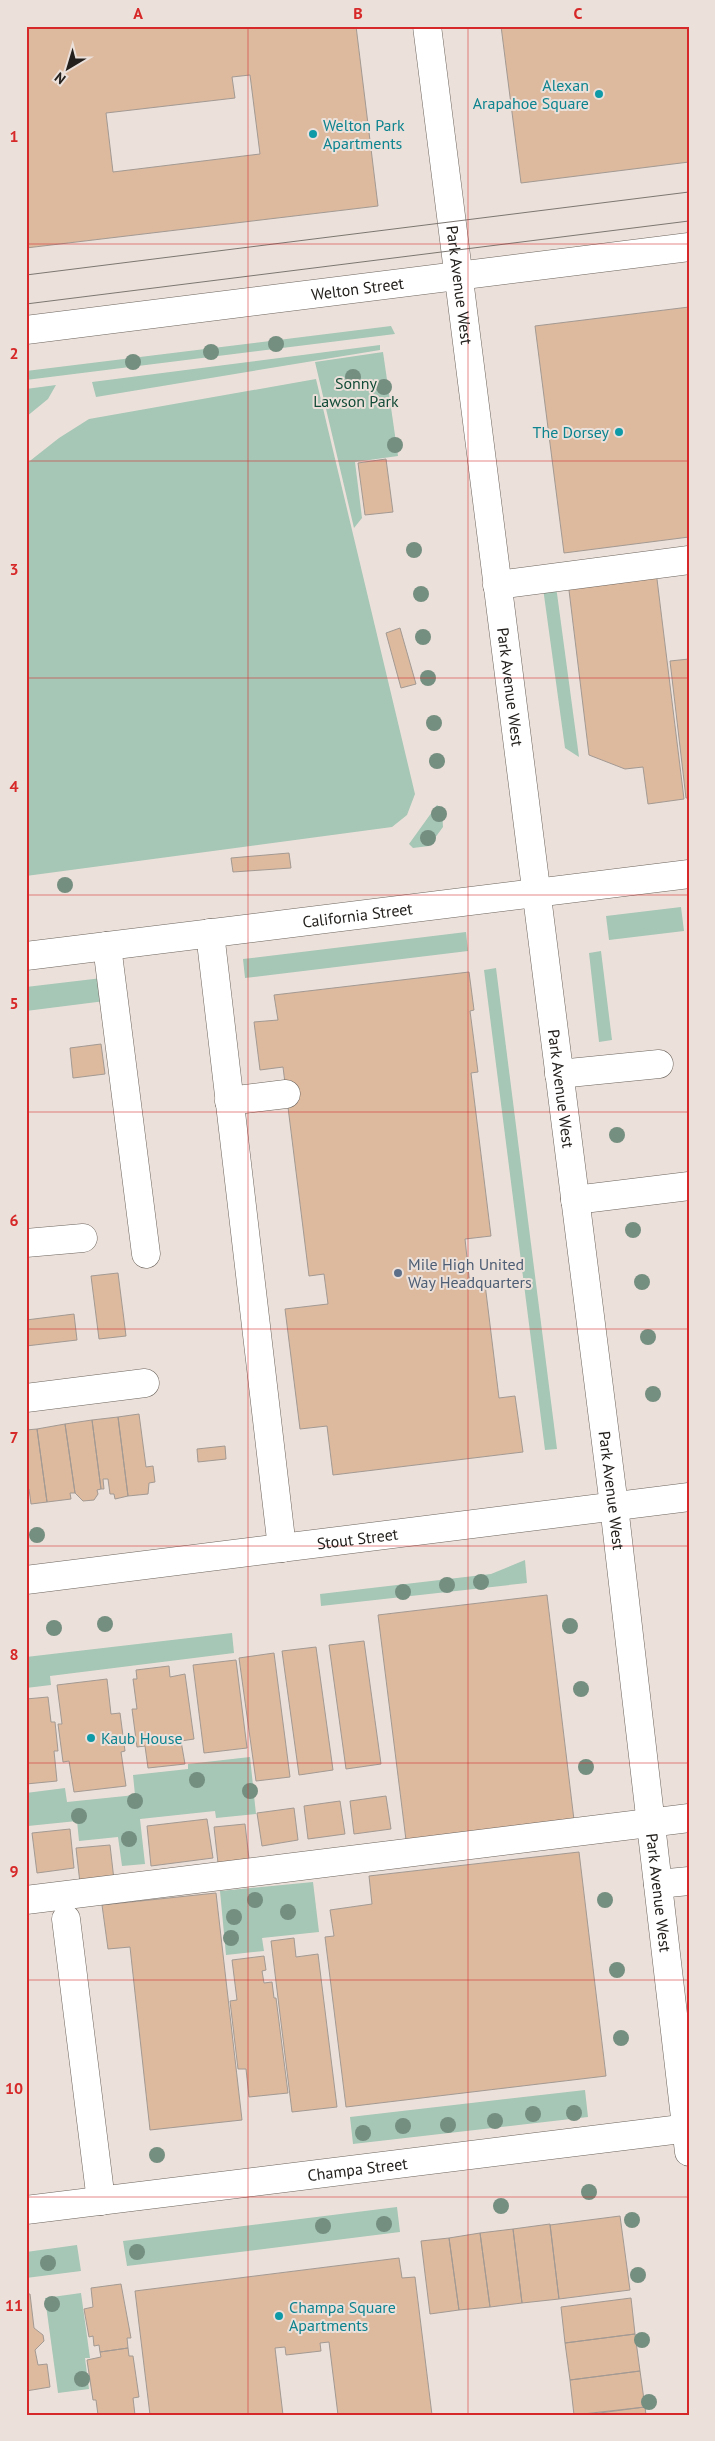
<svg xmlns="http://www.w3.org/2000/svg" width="715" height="2441" font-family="'PT Sans',sans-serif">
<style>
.green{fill:#a6c6b6}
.building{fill:#ddb99e;stroke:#a39a93;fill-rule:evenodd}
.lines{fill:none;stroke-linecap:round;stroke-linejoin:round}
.minor-casing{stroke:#6c645d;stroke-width:29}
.major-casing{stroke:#6c645d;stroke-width:29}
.minor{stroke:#fff;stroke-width:28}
.major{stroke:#fff;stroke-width:28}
.tram{stroke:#7c7671;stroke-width:1}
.tree{fill:#748e80}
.grid{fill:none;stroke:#d62828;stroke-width:1;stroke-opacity:0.55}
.culture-dot{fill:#0f9aa8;stroke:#ece1da;stroke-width:2}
.service-dot{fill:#5c6f8a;stroke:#ece1da;stroke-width:2}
.labels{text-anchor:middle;stroke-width:4;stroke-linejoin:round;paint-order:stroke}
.culture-label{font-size:16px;fill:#0d838f;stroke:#ece1da;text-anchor:start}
.street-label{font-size:16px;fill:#23201d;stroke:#ece1da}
.park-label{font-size:16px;fill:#124b37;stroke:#ece1da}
.service-label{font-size:16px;fill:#4e5e75;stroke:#ece1da;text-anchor:start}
.neatline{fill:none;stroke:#d62828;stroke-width:2}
.grid-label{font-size:16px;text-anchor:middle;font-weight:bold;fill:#d62828}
</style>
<rect width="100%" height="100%" fill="#ece1da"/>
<path class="green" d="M391,326L395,334L26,380V371Z
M380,345V350L96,397L92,382Z
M383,352L398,456L355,462L362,518L354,528L315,362Z
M316,379L415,794L407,815L392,827L26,876V464L59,438L89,419Z
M56,385L48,399L26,417V389Z
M556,586L579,757L565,748L543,588Z
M437,805L442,809L443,827L429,846L413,848L409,844Z
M681,907L684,931L609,940L606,916Z
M466,932L468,951L245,978L243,959Z
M601,951L612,1040L599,1042L589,953Z
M496,968L557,1449L545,1450L484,970Z
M102,978L105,1001L26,1011V987Z
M525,1560L527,1583L321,1606L320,1594L491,1574Z
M232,1633L234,1653L50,1676L51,1685L26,1688V1657Z
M250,1757L256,1814L216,1818L215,1811L140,1819L145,1864L122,1866L118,1837L79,1841L77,1821L28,1826L26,1793L65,1788L67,1802L135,1795L133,1775L188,1769V1764Z
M313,1882L319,1932L262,1938L264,1951L226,1955L220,1891Z
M585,2090L588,2117L353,2144L350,2117Z
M397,2207L400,2232L127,2266L123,2241Z
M77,2245L81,2271L26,2278V2252Z
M81,2293L90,2358H85L89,2389L58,2393L45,2298Z"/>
<path class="building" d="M26,26H356L378,206L26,248ZM250,75L260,154L113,172L106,113L235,98L232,77Z
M501,26H689V162L521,183Z
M689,307V537L564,553L535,326Z
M386,459L393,512L365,515L358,463Z
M656,571L684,799L648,804L643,767L625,769L589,755L568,582Z
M400,628L416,684L401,688L386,633Z
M689,659V798H686L670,661Z
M289,853L291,868L233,872L231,858Z
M469,972L474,1010L470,1011L478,1072L471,1073L491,1236L465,1239L470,1286L485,1284L499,1398L515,1396L523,1452L333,1475L327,1426L300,1429L285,1309L328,1304L324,1274L309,1276L283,1067L260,1070L254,1022L278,1020L274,995Z
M101,1044L105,1074L73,1078L70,1048Z
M118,1273L126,1336L99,1339L91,1276Z
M74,1314L77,1340L26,1346V1320Z
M139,1414L146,1467L153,1466L155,1482L149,1483L148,1494L128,1496L118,1417Z
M118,1417L128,1496L115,1499L114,1494H110L108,1479H103L104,1489H101L92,1420Z
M92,1420L101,1489L97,1490L98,1494L94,1500L83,1501L75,1493L65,1424Z
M65,1424L75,1493H70L71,1499L47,1502L37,1429Z
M37,1429L47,1502L31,1504L29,1489L26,1490V1430Z
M225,1446L226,1459L198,1462L197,1449Z
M547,1595L574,1820L406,1840L378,1615Z
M364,1641L381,1764L346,1769L329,1645Z
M316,1647L333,1770L299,1775L282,1651Z
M274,1653L290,1777L256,1781L239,1658Z
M236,1660L247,1748L204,1753L193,1665Z
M169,1666L170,1677L185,1674L194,1739L181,1741L185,1764L148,1768L145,1746L137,1747L132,1709H137L133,1679H137L136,1670Z
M107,1679L111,1714L120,1713L125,1751L121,1752L126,1786L74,1792L69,1761L63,1762L58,1724H62L57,1685Z
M48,1697L51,1722H55L58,1751H54L57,1781L26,1784V1699Z
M386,1796L391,1829L354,1834L350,1801Z
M340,1801L345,1834L308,1839L304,1806Z
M294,1808L298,1840L262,1846L257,1813Z
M207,1819L213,1858L151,1866L147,1826Z
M245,1824L249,1859L218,1863L214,1827Z
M70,1829L74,1868L37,1873L32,1833Z
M110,1845L114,1880L80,1883L76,1848Z
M579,1852L606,2076L346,2107L325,1937L334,1936L330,1910L372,1904L369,1876Z
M216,1893L242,2120L150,2130L130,1947L108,1949L102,1905Z
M294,1938L296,1957L318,1954L337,2107L292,2112L271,1941Z
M264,1956L266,1970L262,1971L264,1983L272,1982L274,1998H276L288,2093L249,2097L246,2069H238L230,2001L237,2000L232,1960Z
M620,2216L630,2290L559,2299L550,2225Z
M550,2224L559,2299L522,2303L513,2229Z
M513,2229L522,2303L490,2307L480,2233Z
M480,2233L490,2307L459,2310L449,2238Z
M449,2238L459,2310L430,2314L421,2241Z
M399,2258L402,2278L415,2277L432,2415H338L329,2342L320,2343L321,2351L286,2355L285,2347L275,2348L283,2415H150L135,2291Z
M121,2284L131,2338H127L128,2348L100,2352L99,2345L94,2346L93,2336L89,2337L84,2309L93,2307L91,2288Z
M26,2294H30L34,2328L43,2335L44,2341L35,2350L38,2365L47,2364L50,2387L26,2391Z
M631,2298L635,2334L565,2343L561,2307Z
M635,2334L640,2371L570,2380L565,2343Z
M128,2348L129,2356H133L139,2397L133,2398L135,2415H98L96,2400H93L87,2360L101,2357L100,2352Z
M640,2371L645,2407L574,2415L570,2380Z
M645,2407L646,2415H584Z"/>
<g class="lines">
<defs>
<g id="minor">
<path id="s1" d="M26,330L689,247"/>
<path d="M497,585L689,560"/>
<path d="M210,933L282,1548"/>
<path d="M107,946L146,1254"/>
<path id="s2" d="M26,956L689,874"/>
<path d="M559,1074L659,1064"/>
<path d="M229,1101L286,1094"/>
<path d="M575,1200L689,1186"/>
<path d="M26,1243L83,1238"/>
<path d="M26,1398L145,1383"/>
<path d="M658,1884L689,1881"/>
<path d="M26,1900L689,1818"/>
<path d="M66,1919L101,2201"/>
</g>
<g id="major">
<path id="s3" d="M427,26L614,1506L689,2152"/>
<path id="s4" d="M26,1580L689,1497"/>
<path id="s5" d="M26,2210L689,2128"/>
</g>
</defs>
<use href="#minor" class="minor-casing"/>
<use href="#major" class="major-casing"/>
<use href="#minor" class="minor"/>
<use href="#major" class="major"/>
<path class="tram" d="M26,275L689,192
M26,304L689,221"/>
</g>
<g class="tree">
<circle cx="276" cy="344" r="8"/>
<circle cx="211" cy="352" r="8"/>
<circle cx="133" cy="362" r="8"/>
<circle cx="353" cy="377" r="8"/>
<circle cx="384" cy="387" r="8"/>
<circle cx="395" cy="445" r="8"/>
<circle cx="414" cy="550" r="8"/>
<circle cx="421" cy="594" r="8"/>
<circle cx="423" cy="637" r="8"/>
<circle cx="428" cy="678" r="8"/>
<circle cx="434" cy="723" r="8"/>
<circle cx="437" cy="761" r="8"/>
<circle cx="439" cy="814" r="8"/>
<circle cx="428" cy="838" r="8"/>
<circle cx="65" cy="885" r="8"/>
<circle cx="617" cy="1135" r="8"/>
<circle cx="633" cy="1230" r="8"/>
<circle cx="642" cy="1282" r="8"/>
<circle cx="648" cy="1337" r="8"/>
<circle cx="653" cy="1394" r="8"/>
<circle cx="37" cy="1535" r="8"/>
<circle cx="481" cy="1582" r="8"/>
<circle cx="447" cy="1585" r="8"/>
<circle cx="403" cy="1592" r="8"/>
<circle cx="105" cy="1624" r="8"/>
<circle cx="570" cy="1626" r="8"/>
<circle cx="54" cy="1628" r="8"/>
<circle cx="581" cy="1689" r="8"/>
<circle cx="586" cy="1767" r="8"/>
<circle cx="197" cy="1780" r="8"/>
<circle cx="250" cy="1791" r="8"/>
<circle cx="135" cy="1801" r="8"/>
<circle cx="79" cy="1816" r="8"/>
<circle cx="129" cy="1839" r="8"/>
<circle cx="255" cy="1900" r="8"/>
<circle cx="605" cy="1900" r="8"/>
<circle cx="288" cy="1912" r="8"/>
<circle cx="234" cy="1917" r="8"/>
<circle cx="231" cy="1938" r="8"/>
<circle cx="617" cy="1970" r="8"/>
<circle cx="621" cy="2038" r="8"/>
<circle cx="574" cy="2113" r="8"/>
<circle cx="533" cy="2114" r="8"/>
<circle cx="495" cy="2121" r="8"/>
<circle cx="448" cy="2125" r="8"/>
<circle cx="403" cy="2126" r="8"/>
<circle cx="363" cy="2133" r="8"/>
<circle cx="157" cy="2155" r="8"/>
<circle cx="589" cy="2192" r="8"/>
<circle cx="501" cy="2206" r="8"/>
<circle cx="632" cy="2220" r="8"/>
<circle cx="384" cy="2224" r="8"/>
<circle cx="323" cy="2226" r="8"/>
<circle cx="137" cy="2252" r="8"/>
<circle cx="48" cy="2263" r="8"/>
<circle cx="638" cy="2275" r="8"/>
<circle cx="52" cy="2304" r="8"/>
<circle cx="642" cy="2340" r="8"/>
<circle cx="82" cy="2379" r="8"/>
<circle cx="649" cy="2402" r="8"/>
</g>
<path class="grid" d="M248,26V2415M468,26V2415M26,244H689M26,461H689M26,678H689M26,895H689M26,1112H689M26,1329H689M26,1546H689M26,1763H689M26,1980H689M26,2197H689"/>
<g class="culture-dot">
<circle cx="599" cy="94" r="5"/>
<circle cx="313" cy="134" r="5"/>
<circle cx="619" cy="432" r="5"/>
<circle cx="91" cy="1738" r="5"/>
<circle cx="279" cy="2316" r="5"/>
</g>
<circle class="service-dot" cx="398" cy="1273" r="5"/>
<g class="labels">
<g class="culture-label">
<text x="589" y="91" text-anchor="end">Alexan<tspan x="589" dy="18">Arapahoe Square</tspan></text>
<text x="323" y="131">Welton Park<tspan x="323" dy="18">Apartments</tspan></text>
<text x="609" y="438" text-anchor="end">The Dorsey</text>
<text x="101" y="1744">Kaub House</text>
<text x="289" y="2313">Champa Square<tspan x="289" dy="18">Apartments</tspan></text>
</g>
<g class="street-label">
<text dy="6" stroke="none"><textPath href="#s3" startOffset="261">Park Avenue West</textPath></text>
<text dy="6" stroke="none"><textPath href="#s1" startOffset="334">Welton Street</textPath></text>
<text dy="6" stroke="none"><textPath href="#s3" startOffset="666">Park Avenue West</textPath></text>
<text dy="6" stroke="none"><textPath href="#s2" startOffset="334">California Street</textPath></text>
<text dy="6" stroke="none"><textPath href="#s3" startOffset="1071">Park Avenue West</textPath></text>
<text dy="6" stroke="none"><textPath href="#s3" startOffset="1476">Park Avenue West</textPath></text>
<text dy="6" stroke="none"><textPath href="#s4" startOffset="334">Stout Street</textPath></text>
<text dy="6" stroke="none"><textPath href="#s3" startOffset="1881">Park Avenue West</textPath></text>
<text dy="6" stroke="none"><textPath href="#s5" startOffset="334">Champa Street</textPath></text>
</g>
<g class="park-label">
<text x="356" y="389">Sonny<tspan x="356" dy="18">Lawson Park</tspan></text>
</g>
<g class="service-label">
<text x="408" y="1270">Mile High United<tspan x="408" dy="18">Way Headquarters</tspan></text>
</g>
</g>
<rect width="715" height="2441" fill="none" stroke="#ece1da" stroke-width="55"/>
<g transform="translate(68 68) rotate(218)" stroke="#ece1da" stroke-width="4" paint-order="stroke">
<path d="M0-4L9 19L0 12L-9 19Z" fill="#23201d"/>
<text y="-8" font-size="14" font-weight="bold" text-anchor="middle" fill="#23201d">N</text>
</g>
<rect x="28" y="28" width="660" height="2386" class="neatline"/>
<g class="grid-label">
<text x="138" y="19">A</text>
<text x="358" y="19">B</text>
<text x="578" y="19">C</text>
<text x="14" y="142">1</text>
<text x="14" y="359">2</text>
<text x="14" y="575">3</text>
<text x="14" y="792">4</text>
<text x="14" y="1009">5</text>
<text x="14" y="1226">6</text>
<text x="14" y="1443">7</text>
<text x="14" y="1660">8</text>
<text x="14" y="1877">9</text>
<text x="14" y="2094">10</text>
<text x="14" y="2311">11</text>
</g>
</svg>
